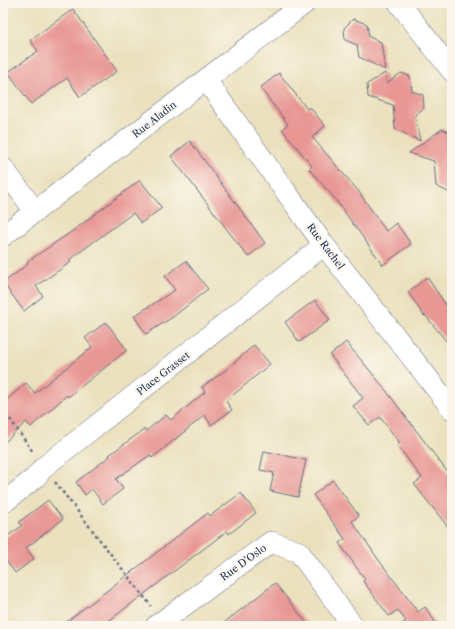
<svg xmlns="http://www.w3.org/2000/svg" width="455" height="629" font-family="'Libre Caslon Text',serif">
<style>
.building{fill:#e89794}
.lines{fill:none;stroke-linecap:round;stroke-linejoin:round}
.minor-casing{stroke:#646d80;stroke-width:22}
.path{stroke:#646d80;stroke-width:2.5;stroke-dasharray:3 3;stroke-linecap:butt}
.minor{stroke:#fff;stroke-width:21}
.labels{text-anchor:middle;stroke-width:4;stroke-linejoin:round;paint-order:stroke}
.street-label{font-size:10px;fill:#1b2f5e;stroke:#fbf7ec}
</style>
<rect width="100%" height="100%" fill="#fbf7ec"/>
<filter id="ink" filterUnits="userSpaceOnUse"><feTurbulence type="fractalNoise" baseFrequency=".025" numOctaves="2"/><feDisplacementMap in="SourceGraphic" scale="8" xChannelSelector="R" yChannelSelector="G"/><feConvolveMatrix kernelMatrix="1 2 1 2 8 2 1 2 1" color-interpolation-filters="sRGB"/></filter>
<filter id="wash" filterUnits="userSpaceOnUse"><feTurbulence type="fractalNoise" baseFrequency=".012" numOctaves="4" result="noise"/><feDisplacementMap in="SourceGraphic" scale="16" xChannelSelector="R" yChannelSelector="G"/><feGaussianBlur stdDeviation="0.9" result="paint"/><feColorMatrix in="noise" values="0 0 0 0 0 0 0 0 0 0 0 0 0 0 0 0 0 1.4 0 .05"/><feComposite in="paint" operator="in"/></filter>
<g filter="url(#wash)">
<rect width="100%" height="100%" fill="#ebe1be"/>
<g id="blocks">
<path class="building" d="M73,9L117,71L80,97L67,78L31,104L8,72L38,51L30,40Z
M353,19L367,24L369,37L381,42L385,70L359,57L357,45L345,40L344,28Z
M279,73L307,109L310,107L325,126L312,137L359,192L386,231L396,223L411,244L383,265L335,199L309,169L312,166L282,129L288,124L260,88Z
M385,73L387,83L401,73L410,76L412,91L423,95L424,108L415,115L420,141L395,129L393,105L368,97L367,84Z
M442,129L451,133L452,194L436,186L434,161L409,153Z
M190,141L265,243L248,257L171,156Z
M140,180L162,208L141,223L133,213L69,260L71,262L36,286L43,296L24,311L3,283L28,264L27,262L74,230Z
M186,261L208,289L173,317L146,334L134,316L175,290L165,276Z
M427,277L452,314V348L425,315L424,316L408,292Z
M315,300L330,320L299,342L285,322Z
M106,322L127,350L68,397L67,395L31,427L26,422L3,444V403L26,383L35,393L92,347L85,338Z
M346,342L381,384L452,478V532L414,484L422,478L397,445L400,443L380,417L369,425L353,406L363,398L330,355Z
M254,345L270,364L226,401L232,410L211,425L205,415L152,458L150,455L116,479L123,489L103,504L92,489L85,495L76,482L110,456L109,455L145,429L146,431L166,415L171,420L205,392L202,387L227,369Z
M264,451L306,460L298,497L270,491L274,473L260,470Z
M333,480L359,516L352,521L378,559L418,612L425,607L438,626H399L406,621L398,610L389,616L363,581L365,579L339,543L345,539L313,495Z
M241,493L256,513L229,534L227,531L102,626H61L208,513L210,516Z
M48,500L63,519L26,548L34,559L15,573L3,556V539L22,526L19,522Z
M275,583L309,626H220Z"/>
</g>
</g>
<g filter="url(#ink)">
<use href="#blocks" fill-opacity="0" stroke="#646d80" stroke-width="1"/>
<g class="lines">
<defs>
<path id="minor" d="M399,3L452,71
M206,80L324,245L452,409
M3,168L35,211
M3,236L305,3
M3,503L35,478L44,467L324,245
M156,626L271,542L299,552L353,626"/>
</defs>
<use href="#minor" class="minor-casing"/>
<path class="path" d="M3,409L33,452
M55,482L151,606"/>
<use href="#minor" class="minor"/>
</g>
</g>
<g class="labels">
<g class="street-label">
<text transform="translate(154 119) rotate(-38)" y="4">Rue Aladin</text>
<text transform="translate(326 246) rotate(53)" y="4">Rue Rachel</text>
<text transform="translate(163 373) rotate(-38)" y="4">Place Grasset</text>
<text transform="translate(243 562) rotate(-36)" y="4">Rue D'Oslo</text>
</g>
</g>
<rect width="455" height="629" fill="none" stroke="#fbf7ec" stroke-width="16"/>
</svg>
